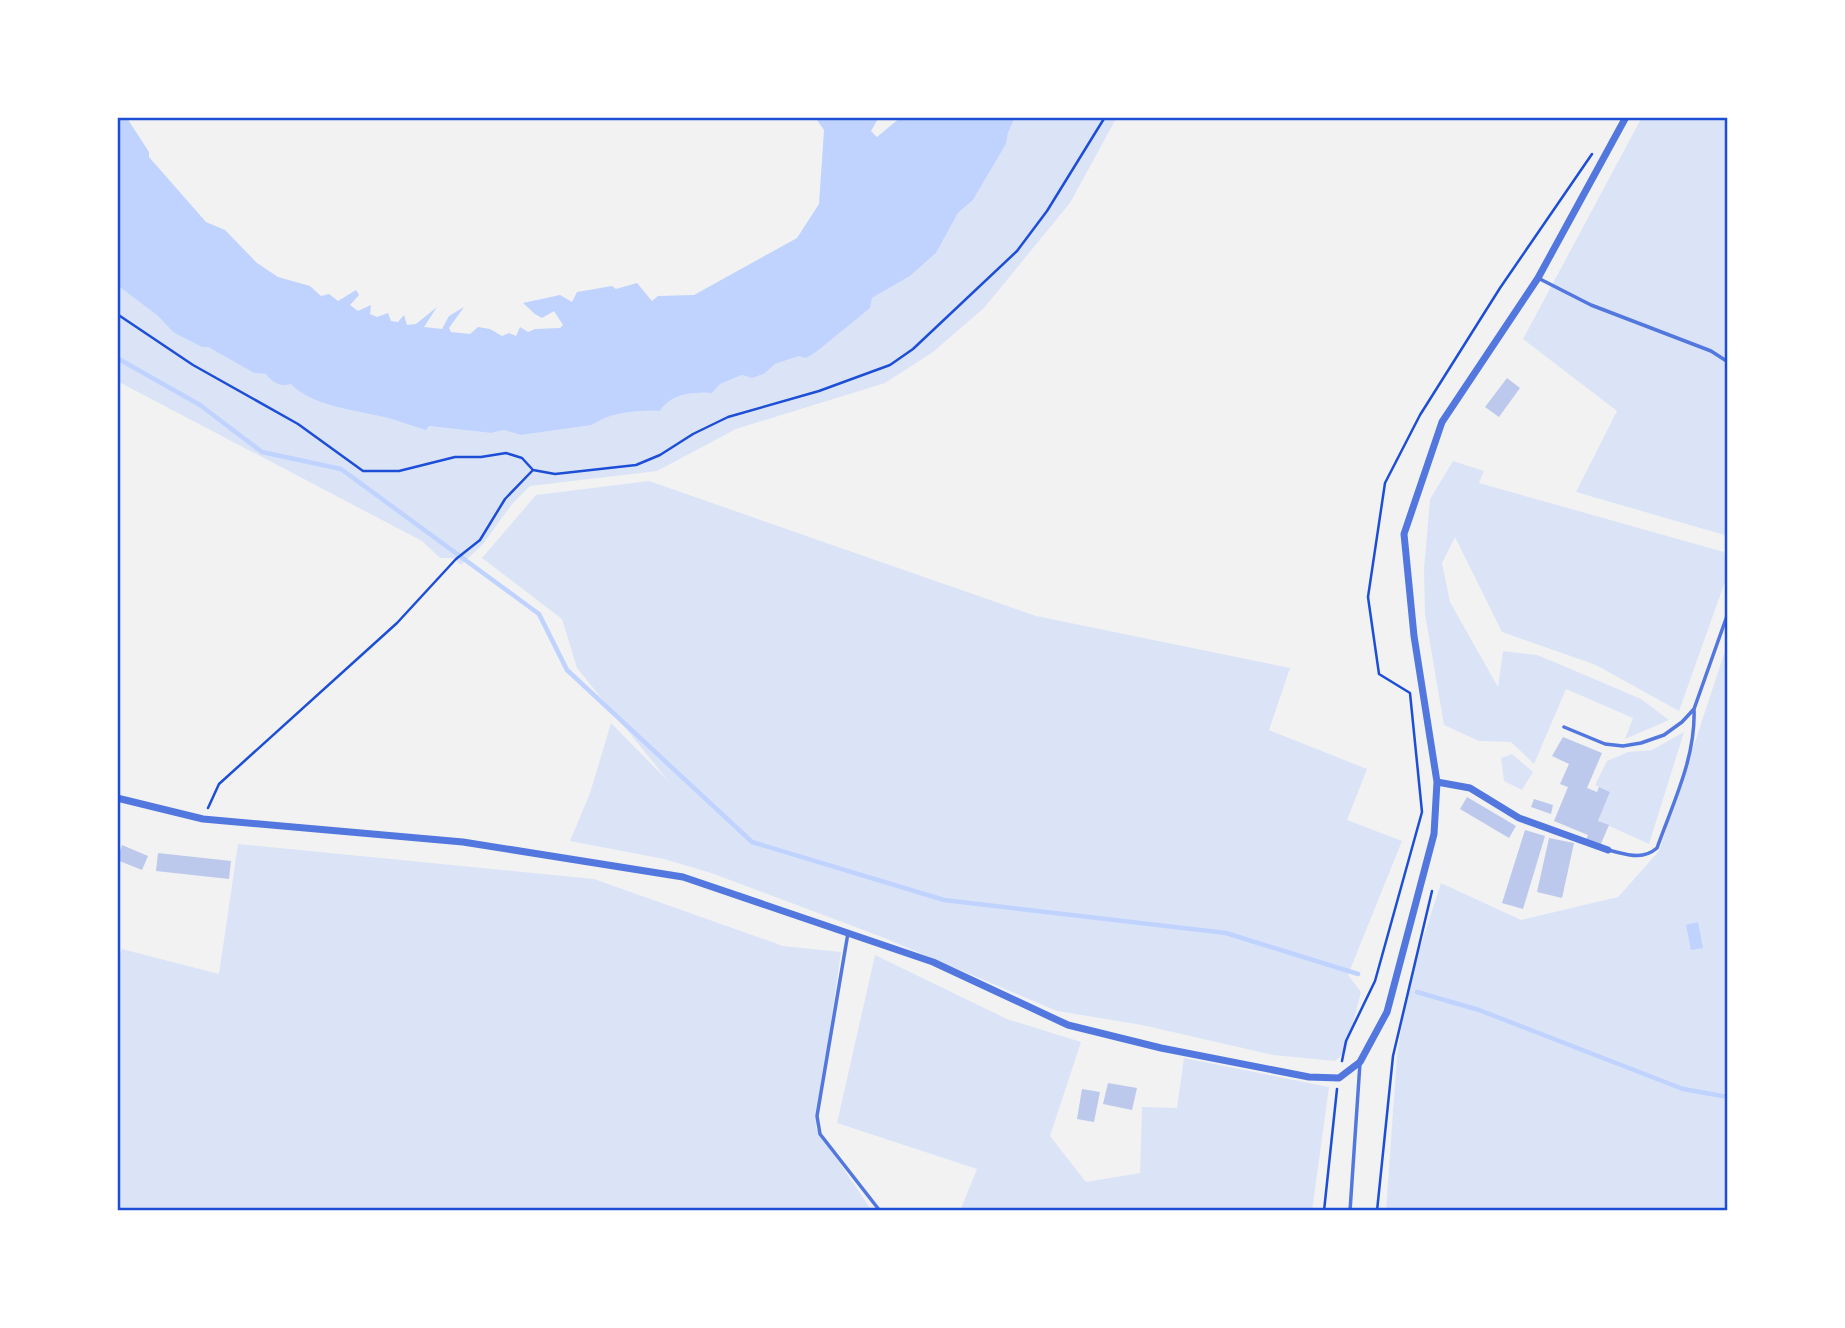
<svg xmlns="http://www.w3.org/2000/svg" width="1845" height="1328" font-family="'DejaVu Sans',sans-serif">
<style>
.green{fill:#dbe4f7}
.water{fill:#bfd3fe}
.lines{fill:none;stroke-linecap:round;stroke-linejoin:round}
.stream{stroke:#bfd3fe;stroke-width:4.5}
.building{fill:#bdc9ec}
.path{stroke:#1d4ed8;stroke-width:2.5}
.service{stroke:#5277de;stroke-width:3.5}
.minor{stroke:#5277de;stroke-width:7}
.neatline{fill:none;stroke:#1d4ed8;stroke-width:2.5}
</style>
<rect width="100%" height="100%" fill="#f2f2f2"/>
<path class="green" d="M1015,117H1117L1070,203L984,308L933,352L885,383L736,429L657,471L530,486L512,504L483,544L461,565L453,558H440L422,541L117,381V285L158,316L173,332L208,347L254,373L266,374L291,384L342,408L429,426L491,433L504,430L521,435L592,425C610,412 638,410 660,411C672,393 691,392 712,393L720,384L742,375L752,378L764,374L775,364L799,356L872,298L910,276L936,253L958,213L973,200L1006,144L1008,133Z
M1642,117H1728V536L1576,492L1617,411L1523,339Z
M1453,461L1484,471L1479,483L1724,552L1727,576L1679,711L1596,665L1502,632L1455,537L1442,563L1450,602L1498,687L1503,651L1537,655L1559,664L1641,699L1669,720L1625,739L1633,718L1566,689L1534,764L1511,742L1479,741L1444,725L1425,614L1424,569L1430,499Z
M649,481L1036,616L1290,668L1269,730L1367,769L1347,820L1402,841L1348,975L1361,992L1346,1051L1335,1061L1273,1055L1142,1025L1057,1011L882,937L711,873L664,859L570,841L590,793L611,723L669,782L577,668L562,619L482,558L536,495Z
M1728,642V1211H1386L1397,1055L1408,985L1441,883L1521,920L1618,897L1659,851Z
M1684,732L1649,844L1598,821L1610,792L1595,785L1607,761L1628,752L1652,750Z
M1512,754L1533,772L1522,790L1504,781L1501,758Z
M238,844L594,879L783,946L841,952L816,1128L872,1211H117V962L122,949L219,974Z
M875,955L1007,1019L1081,1042L1050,1136L1086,1182L1140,1173L1142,1107L1177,1108L1184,1058L1329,1087L1312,1211H960L977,1169L837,1123Z"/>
<path class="water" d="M117,117L127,118L149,152V157L206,222L225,230L257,263L278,277L310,286L321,296L329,294L338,301L356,290L359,295L350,305L358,311L371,305L370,314L377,317L388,313L391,321L398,322L404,315L407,325L416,324L437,307L424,327L442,329L449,316L464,307L449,328L451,332L470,334L478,327L490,329L502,336L509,333L516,336L520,327L528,332L535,329L560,328L563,325L554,311L542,318L535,314L523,303L560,295L572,302L577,292L612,286L616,289L637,283L652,301L658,296L694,295L797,238L819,204L824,130L817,120L826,117H879L871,131L877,137L901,117H1015L1008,133L1006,144L973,200L958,213L936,253L910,276L872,298L870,308L816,352L806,358L799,356L775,364L764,374L752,378L742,375L720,384L712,393C692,392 672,393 660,411C639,410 610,412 592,425L521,435L504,430L491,433L429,426L426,430C412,426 398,420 384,417C355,410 312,406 291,384C280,387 273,383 266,374L254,373L208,347H202L173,332L158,316L117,285Z
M1698,922L1703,948L1691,950L1686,925Z"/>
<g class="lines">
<path class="stream" d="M117,358L200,405L262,452L341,469L539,614L567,670L752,842L944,900L1226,933L1358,974
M1417,992L1479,1010L1683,1089L1728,1097"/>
</g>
<path class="building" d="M1507,378L1520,388L1499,417L1485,407Z
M1563,737L1602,753L1587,788L1597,792L1599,787L1610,792L1598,821L1609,825L1600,846L1586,840L1588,835L1554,821L1568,787L1560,784L1569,764L1552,756Z
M1467,797L1516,826L1509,838L1460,809Z
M1534,799L1553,805L1551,814L1531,807Z
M1525,830L1545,836L1523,909L1502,903Z
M1549,838L1574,843L1562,898L1537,892Z
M122,845L148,856L142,870L117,860Z
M158,853L231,861L229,879L156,871Z
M1108,1083L1137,1088L1132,1110L1103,1104Z
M1082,1089L1100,1092L1094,1122L1077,1119Z"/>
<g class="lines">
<path class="path" d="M117,314L193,365L298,424L363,471H399L455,457H481L506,453L522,458L533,470L555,474L636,465L660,455L693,434L728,417L819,391L890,365L913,349L1017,251L1047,211L1105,117
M208,808L219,784L397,623L456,559L480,540L505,499L533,470
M1342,1061L1346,1041L1375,981L1422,812L1410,693L1379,674L1368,597L1385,483L1420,415L1500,288L1592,154
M1324,1211L1337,1089
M1377,1211L1393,1056L1432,891"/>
<path class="service" d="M1538,278L1591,305L1711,351L1728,362
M1564,727L1605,744L1623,746L1641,743L1664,735L1682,722L1694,709L1728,613
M1608,850C1626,854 1642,861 1657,848C1673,803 1696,757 1694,709
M848,933L817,1116L820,1134L880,1211
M1350,1211L1360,1063"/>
<path class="minor" d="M1437,782L1470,788L1519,818L1608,850
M117,798L203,819L463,842L683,877L933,962L1068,1025L1161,1048L1309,1077L1339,1078L1360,1062L1387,1012L1434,834L1437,782L1414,636L1404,534L1442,422L1538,278L1626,117"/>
</g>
<rect width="1845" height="1328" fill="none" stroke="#ffffff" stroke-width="238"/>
<rect x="119" y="119" width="1607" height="1090" class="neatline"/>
</svg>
